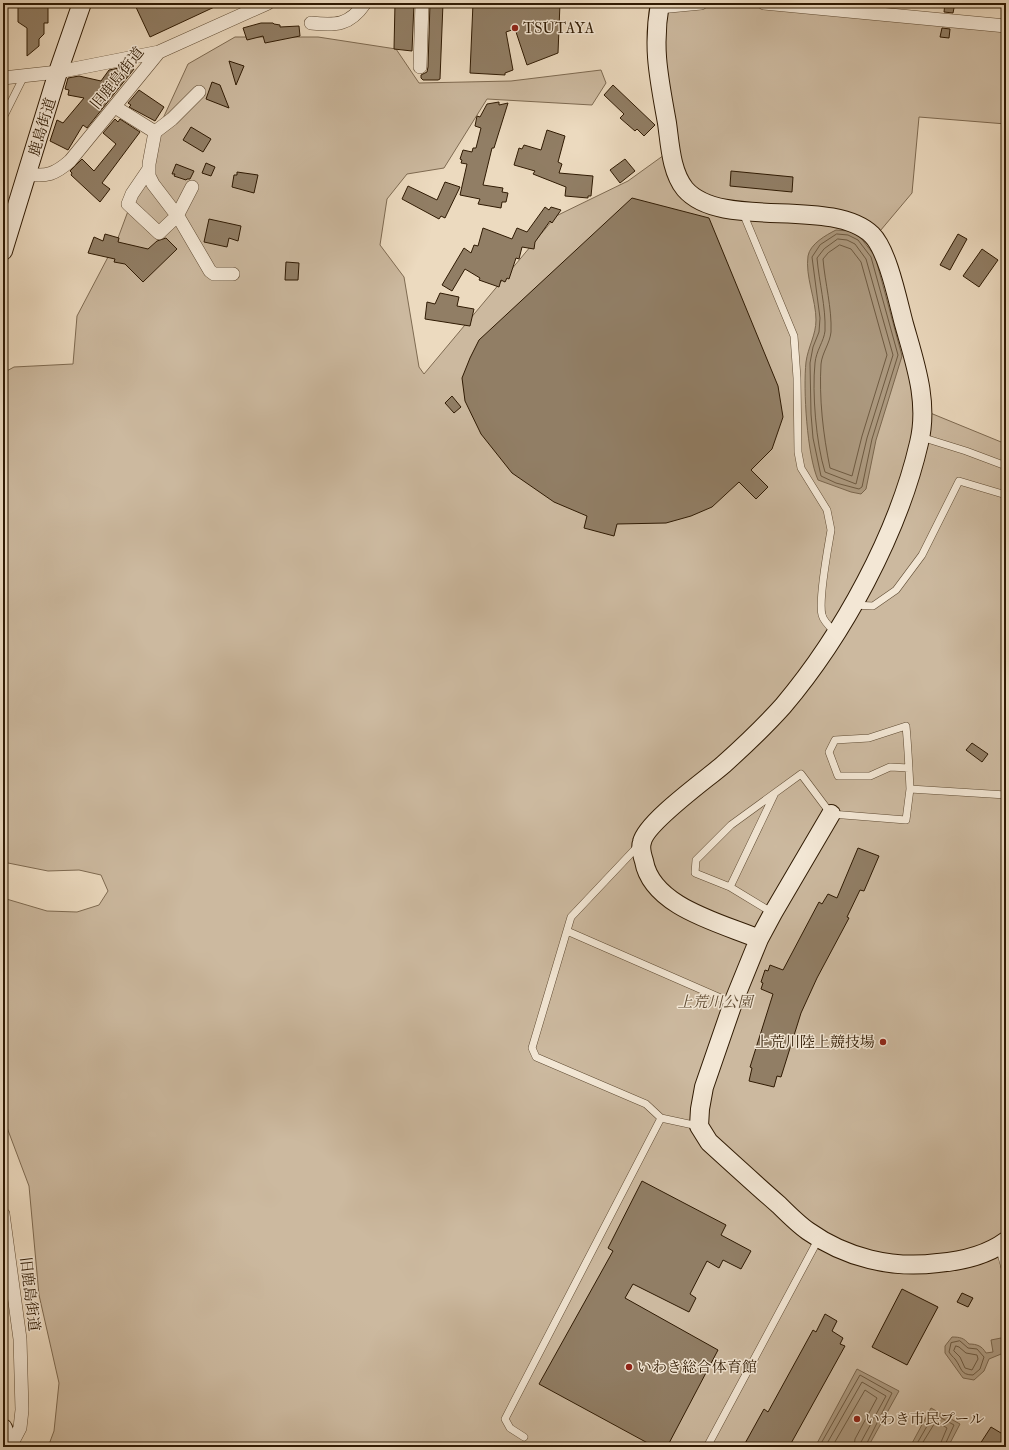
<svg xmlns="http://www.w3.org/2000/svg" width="1009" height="1450" font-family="'IM FELL Double Pica','Noto Serif JP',serif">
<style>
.green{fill:#ccb99f;stroke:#7e6a51}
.water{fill:#ac997f;stroke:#7a664d}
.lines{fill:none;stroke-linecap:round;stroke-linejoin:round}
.shore{stroke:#6e5a41;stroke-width:1}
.building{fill:#917e65;stroke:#2f1a03}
.lane-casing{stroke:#5e4a32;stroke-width:8}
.street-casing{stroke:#5e4a32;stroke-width:14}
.secondary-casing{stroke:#2f1a03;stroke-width:20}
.lane{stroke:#f3e7d5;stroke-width:7}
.street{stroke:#f3e7d5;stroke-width:13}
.secondary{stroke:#f3e7d5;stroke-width:18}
.poi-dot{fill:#8f2418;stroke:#f3e7d5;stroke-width:1.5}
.labels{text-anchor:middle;stroke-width:3;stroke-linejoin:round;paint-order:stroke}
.poi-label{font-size:15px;fill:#2f1a03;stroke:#f3e7d5;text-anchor:start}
.street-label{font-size:15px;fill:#2f1a03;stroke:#f3e7d5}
.park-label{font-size:15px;font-style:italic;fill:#5e4a32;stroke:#f3e7d5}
</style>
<rect width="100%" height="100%" fill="#ecdabf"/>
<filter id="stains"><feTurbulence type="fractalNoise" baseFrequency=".005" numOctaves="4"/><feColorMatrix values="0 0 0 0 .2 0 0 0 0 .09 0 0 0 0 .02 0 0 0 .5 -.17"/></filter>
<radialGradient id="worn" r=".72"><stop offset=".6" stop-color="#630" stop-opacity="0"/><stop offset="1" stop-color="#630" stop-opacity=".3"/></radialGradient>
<path class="green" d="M701,3H764L1006,26V124L919,117L912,193L875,237L923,410L1006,444V1447H48L54,1431L59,1383L39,1295L29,1186L3,1117V898L47,911L77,912L99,905L108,891L101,875L79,870L48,871L3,862V373L14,367L73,364L77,316L118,238L160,125L188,64L235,37H318L396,49L419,83L511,81L601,70L606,83L592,105L487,99L444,168L407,174L387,199L380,245L404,277L419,367L424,374L556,216L628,181L671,150L659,7Z"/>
<path class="water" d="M836,230L849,231L860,237L875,256L902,356L876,440L866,489L861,494L851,492L818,480C807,455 803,389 806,362C808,347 816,335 816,320C816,300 805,276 808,256C810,244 826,235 836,230Z
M952,1337C960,1337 964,1338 969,1344C977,1344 982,1346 986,1353L993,1352L991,1340L1006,1337V1352L989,1359L984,1371L974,1380L963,1378L945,1353V1346Z
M857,1369L899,1391L868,1447H815Z
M931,1408L960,1424L948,1447H910Z"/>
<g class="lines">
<path class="shore" d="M837,234L848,235L858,240L871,257L898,355L872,439L862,487L859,489L836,483L821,476L813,438L811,414L810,363L813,347L819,332L820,318L812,257L820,245Z
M838,239L847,240L855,244L866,259L893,355L867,438L856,484L825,472C816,443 812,393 815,363C816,351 824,341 825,331C826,307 819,282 817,258L824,249Z
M840,245L851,249L861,262L887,355L862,436L852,476L830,468C823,434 819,398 821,364C822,353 830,343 831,332C832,308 825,283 823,259L828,253Z
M960,1341L968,1348L977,1349L984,1357L980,1369L973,1375C960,1375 962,1368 955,1359C953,1357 951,1355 949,1352L951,1343Z
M956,1346L959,1347L966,1353L977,1355L978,1359L972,1370L965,1368L960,1357L954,1351Z
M819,1447L860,1375L892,1393L865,1447
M825,1447L862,1382L886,1396L861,1442L860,1447
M832,1447L865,1390L877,1398L855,1439L854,1447
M915,1447L934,1414L954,1425L944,1447
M920,1447L936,1421L947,1428L939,1447"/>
</g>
<path class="building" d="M18,3H48V23H44V34L39,39V46L27,56V28L18,22Z
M134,3H223L150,37Z
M395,3H414L412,51L394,49Z
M430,3H443L440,79L438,80H423L421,78V75L427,72L428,67Z
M473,3H560L558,53L527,65L515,29L506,32L513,70L505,73V75L470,73Z
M945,3H955L953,13L944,12Z
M261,23H273L274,24L280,25V27L299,26L300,36L265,43L263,36L247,40L243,28Z
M942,28L950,29L949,38L940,37Z
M229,61L244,66L236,85Z
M130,66L134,69L87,128L83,125L68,150L50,141L57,120L63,123L84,98L68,95L69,90L65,89L68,78L79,76L101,81L109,70L119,68L121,70L123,67Z
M212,82L220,85L229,108L206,99Z
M613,85L655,125L644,136L637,129L635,131L620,118L624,114L604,95Z
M139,90L164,107L155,121L129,107L131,105L128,103Z
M499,102V105L508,103L494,148H492L483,185L503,188L502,192L508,193L506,202H502L501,208L478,204L480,199L460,195L467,164L461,163L462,160L460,159L463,150L472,152L473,148H476L481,128L475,126L477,116L480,117L487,104Z
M115,119L118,122L120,119L140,132L102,183L110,189L100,202L71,175L72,173L70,171L82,159L94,171L116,144L103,133Z
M191,127L211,139L203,152L183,140Z
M547,130L565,136L558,162L562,164L559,173L593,176L591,196H588V198L565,196L566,187L533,174L535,171L514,165L519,148L522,149L524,145L541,150Z
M625,159L635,171L620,183L610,170Z
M206,163L215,167L211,176L202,173Z
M176,164L194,171L190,179H187L186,180L174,176L175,174H172Z
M731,171L793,177L792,192L730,186Z
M237,172L258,175L254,193L232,187L234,175H237Z
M445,182L460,187L445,218L441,216L439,219L402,199L408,186L437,200Z
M632,198L709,218L778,386L783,417L772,449L751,470L768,487L756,499L739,482L712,507L691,516L666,523L617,524L614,536L584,528L587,516L554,502L512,473L481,434L465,401L462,378L470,358L479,340Z
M545,207L549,210L551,207L561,210L552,223L550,221L535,242L534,249L522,247L519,259L516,258L509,279L507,278L505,282L501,280L499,287L479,280L480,278L465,269L452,291L442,285L464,248L471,253L474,245L478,246L483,228L512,239L517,228L527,232Z
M209,219L241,226L238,241L229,238L227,247L204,242Z
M105,234L119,238L118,242L148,249L157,241L166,238L177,249L143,282L125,264L114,262L115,259L88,253L94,237L103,241Z
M958,234L967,239L950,270L940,265Z
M982,249L998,260L979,287L963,276Z
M286,262L299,263L298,280H285Z
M440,293L459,297L457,306L474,309L470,326L425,319L427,302L435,304Z
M452,396L461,407L454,413L445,403Z
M972,743L988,754L982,762L966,750Z
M858,848L879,856L864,891L860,890L847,917L849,918L817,978L801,1013L781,1077L777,1076L774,1087L749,1081L752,1068L750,1067L773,994L761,989L763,983L761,982L765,970L768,971L770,965L783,970L819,902L822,904L828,894L837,898Z
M642,1181L726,1225L721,1235L751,1251L741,1269L723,1260L719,1268L707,1261L690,1294L696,1298L689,1312L633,1284L625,1298L718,1350L667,1447H655L539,1384L613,1251L608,1248Z
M902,1289L938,1307L907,1365L872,1347Z
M962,1293L973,1298L968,1307L957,1302Z
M825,1314L837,1321L832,1331L843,1338L840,1344L845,1346L789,1447H743L764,1409L768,1412L813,1330L816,1332Z
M991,1427L1006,1436V1447H978Z"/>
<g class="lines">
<defs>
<path id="lane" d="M3,118L24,76
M743,213L794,336L797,378L798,452L801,468L827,510L831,530C828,548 818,599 822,615C824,622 830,627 835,632
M921,437L966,451L1006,466
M854,605L873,606L896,590L922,555L959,481L1006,495
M909,768L890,767L870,776H838L829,752L835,740L869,738L906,726C908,747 909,768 910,789
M639,845L571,917L532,1048L536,1057L646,1104L661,1118L698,1126
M730,887L774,795
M773,913L730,887L695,873L696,860L731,825L801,774L831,814L906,820L910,789L1006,795
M567,931L732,1003
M999,1246L1006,1272
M524,1437L510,1428L505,1419L661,1118
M707,1447L819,1238"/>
<path id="street" d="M764,3L1006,26
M659,7L701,3
M311,23C336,26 350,25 365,3
M420,67L422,3
M3,78L58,72L159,52
M199,92L172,119L155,132L149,164V176L153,184L179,218L210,271L214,274H233
M115,107L155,132
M149,169L132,194L128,204L159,233L177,216L192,187
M27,174C47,177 55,174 70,161L159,52L268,3
M3,1214L20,1339L22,1410L20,1428L10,1447"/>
<path id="secondary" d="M660,3C652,48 659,78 667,123C670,144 671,172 685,189C721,231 832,196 872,235C888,251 898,302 904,324C915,363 929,402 919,443C898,534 843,635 783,706C765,726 744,746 724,764C707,779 646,822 642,842C640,848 642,855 644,861C652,907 721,923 759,939
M3,251L58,72L82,3
M831,814L773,913L759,939L733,1003L704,1087L700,1109L699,1126L709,1142C732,1163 755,1184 779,1205C788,1214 798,1224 808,1231C846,1258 892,1269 938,1263C961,1261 987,1255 1006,1241
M3,1428L10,1447"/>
</defs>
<use href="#lane" class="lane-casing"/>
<use href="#street" class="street-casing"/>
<use href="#secondary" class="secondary-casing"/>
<use href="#lane" class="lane"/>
<use href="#street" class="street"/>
<use href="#secondary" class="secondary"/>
</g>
<g class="poi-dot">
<circle cx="515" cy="28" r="4"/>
<circle cx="883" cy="1042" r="4"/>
<circle cx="629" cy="1367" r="4"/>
<circle cx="857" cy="1419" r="4"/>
</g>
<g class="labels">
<g class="poi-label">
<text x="523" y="33">TSUTAYA</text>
<text x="875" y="1047" text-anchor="end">上荒川陸上競技場</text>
<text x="637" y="1372">いわき総合体育館</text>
<text x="865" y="1424">いわき市民プール</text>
</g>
<g class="street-label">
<text transform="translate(117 78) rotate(-51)" y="5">旧鹿島街道</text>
<text transform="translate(42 127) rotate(-73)" y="5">鹿島街道</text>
<text transform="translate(30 1294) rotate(83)" y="5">旧鹿島街道</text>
</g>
<g class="park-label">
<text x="715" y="1007">上荒川公園</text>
</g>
</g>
<rect width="1009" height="1450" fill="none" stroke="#ecdabf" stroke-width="16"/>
<rect x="4" y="4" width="1001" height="1442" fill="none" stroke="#2f1a03" stroke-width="2"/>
<rect x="8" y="8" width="993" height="1434" fill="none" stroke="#2f1a03"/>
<rect width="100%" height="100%" filter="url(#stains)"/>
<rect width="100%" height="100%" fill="url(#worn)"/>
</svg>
